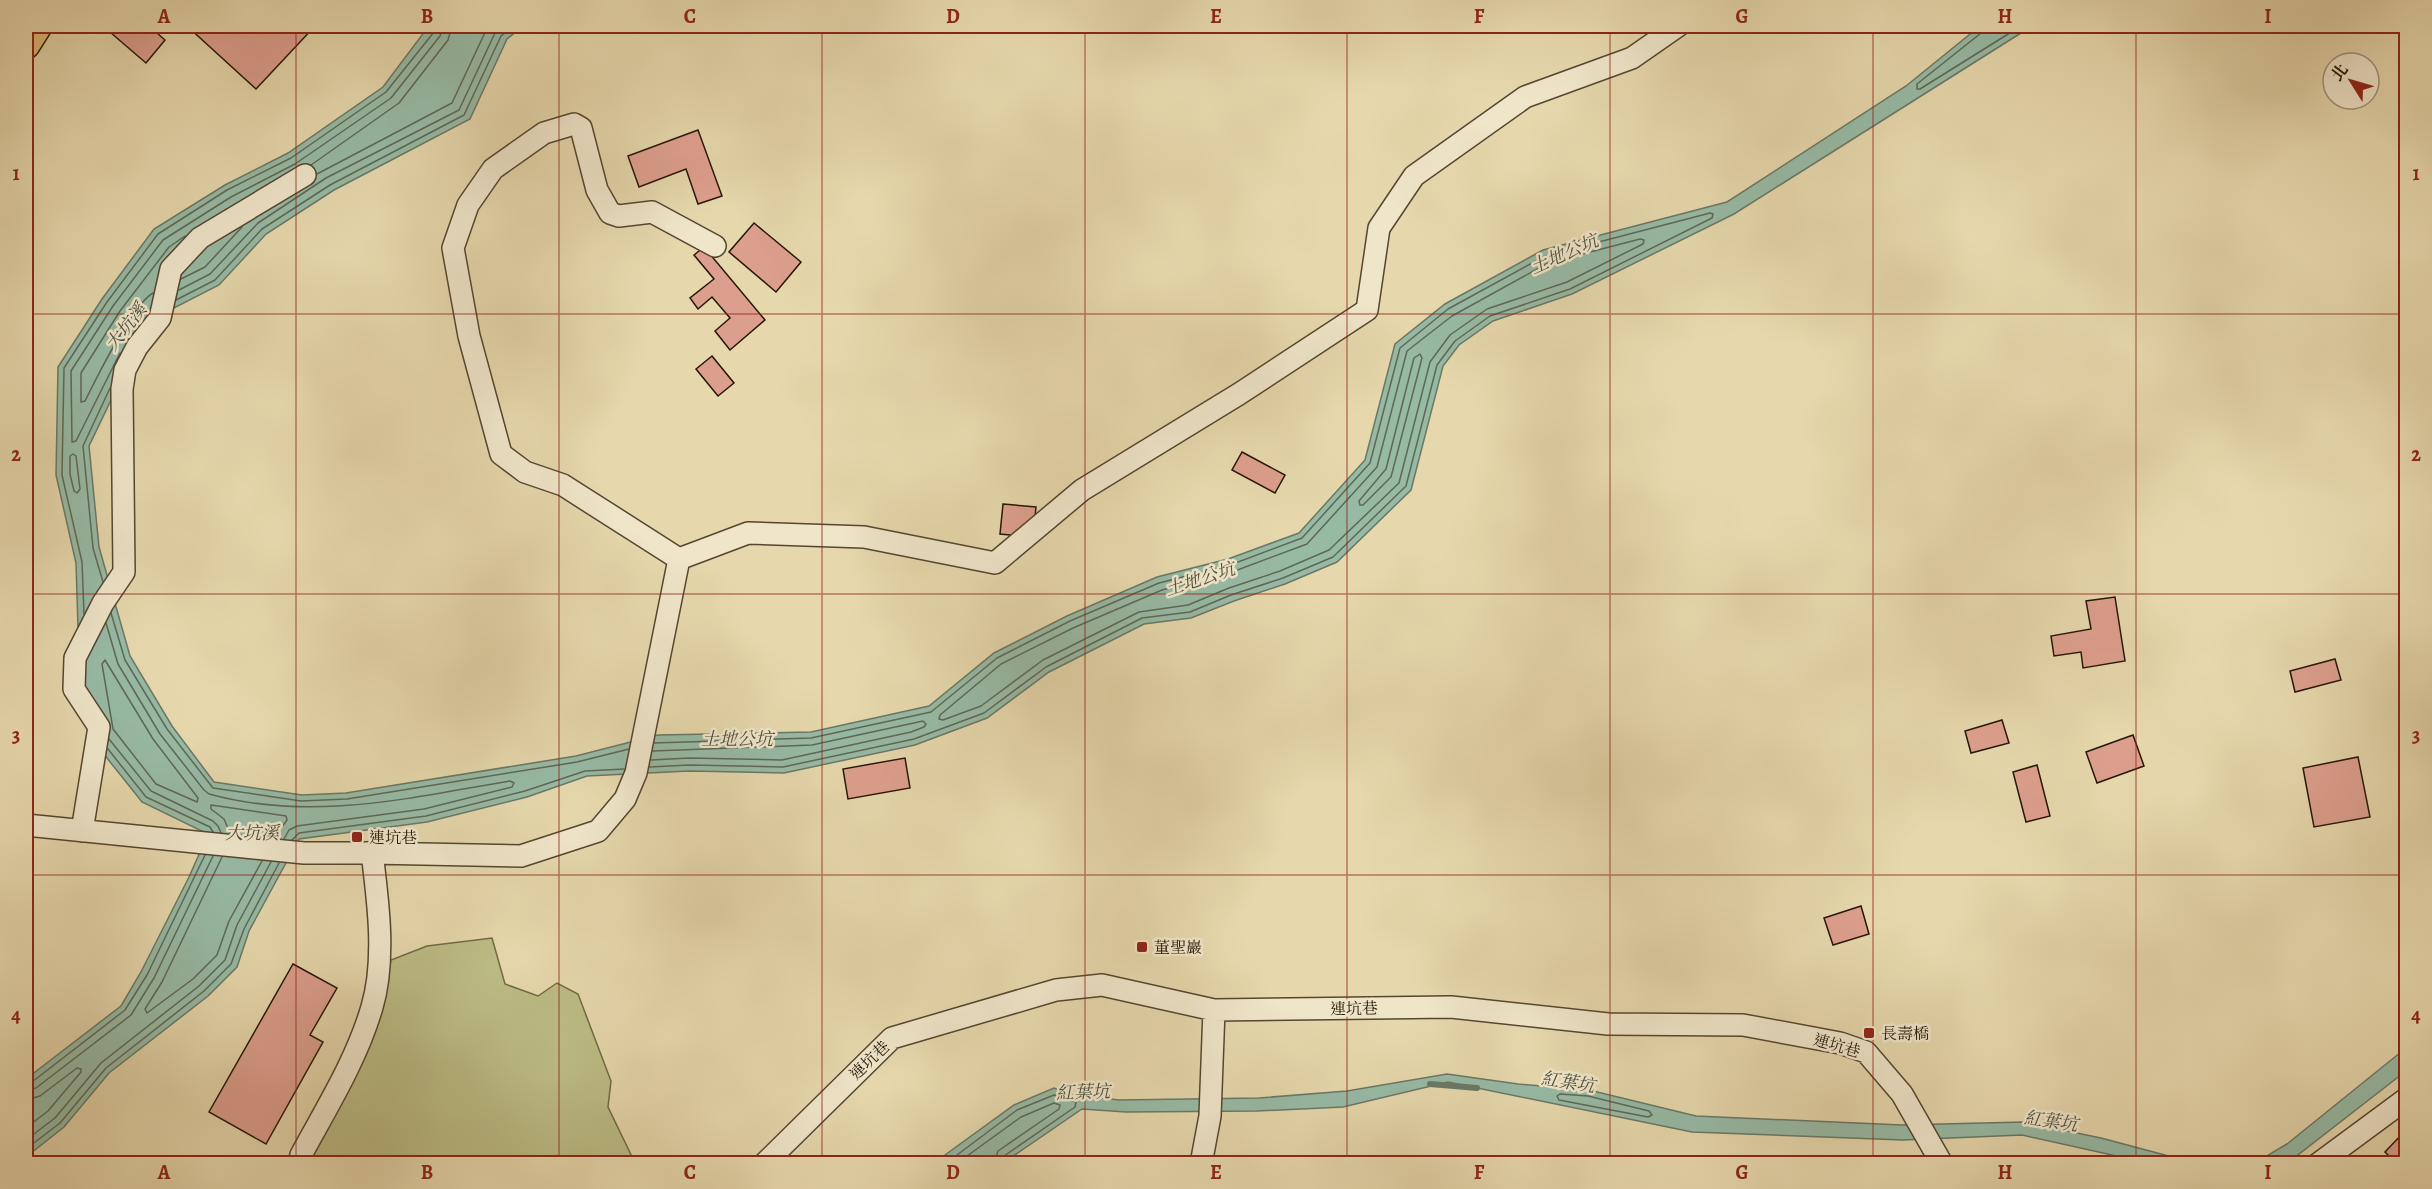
<svg xmlns="http://www.w3.org/2000/svg" width="2432" height="1189" font-family="Alegreya,'Noto Serif TC',serif">
<style>
.green{fill:#bcbc84;stroke:#716946;stroke-width:1.5}
.water{fill:#97baa5;stroke:#6a7866;stroke-width:1.5}
.lines{fill:none;stroke-linecap:round;stroke-linejoin:round}
.shore{stroke:#5e6856;stroke-width:1.5}
.stream{stroke:#6a7866;stroke-width:6}
.building{fill:#dd9f8d;stroke:#261608;stroke-width:1.5}
.minor-casing{stroke:#564631;stroke-width:24}
.major-casing{stroke:#261608;stroke-width:30}
.minor{stroke:#efe5c9;stroke-width:21}
.major{stroke:#e3bc76;stroke-width:27}
.grid{fill:none;stroke:#8f2418;stroke-width:1.5;stroke-opacity:0.55}
.poi-dot{fill:#8f2418;stroke:#efe5c9;stroke-width:2}
.labels{text-anchor:middle;stroke-width:5;stroke-linejoin:round;paint-order:stroke}
.poi-label{font-size:16px;fill:#261608;stroke:#efe5c9;text-anchor:start}
.street-label{font-size:16px;fill:#261608;stroke:#efe5c9}
.water-label{font-size:18px;font-style:italic;fill:#4e4f3f;stroke:#efe5c9}
.neatline{fill:none;stroke:#8f2418;stroke-width:2}
.grid-label{font-size:20px;text-anchor:middle;font-weight:bold;fill:#8f2418}
</style>
<rect width="100%" height="100%" fill="#e6d7ac"/>
<filter id="stains"><feTurbulence type="fractalNoise" baseFrequency=".00333" numOctaves="4"/><feColorMatrix values="0 0 0 0 .2 0 0 0 0 .09 0 0 0 0 .02 0 0 0 .5 -.17"/></filter>
<radialGradient id="worn" r=".72"><stop offset=".6" stop-color="#630" stop-opacity="0"/><stop offset="1" stop-color="#630" stop-opacity=".3"/></radialGradient>
<path class="green" d="M492,938L505,984L538,996L557,983L578,994L611,1081L608,1107L635,1163L284,1164L324,1127L381,1005L391,960L427,946Z"/>
<path class="water" d="M433,26H523L507,39L470,119L334,190L266,234L219,285L162,314L125,371L89,446L99,547L130,656L172,726L214,782L302,795L346,793L576,756L658,735L811,732L929,706L994,653L1067,616L1157,577L1228,559L1299,533L1365,460L1395,344L1445,304L1543,250L1727,202L1906,86L1980,26H2032L1734,214L1572,294L1493,321L1459,345L1443,366L1411,490L1337,562L1285,584L1234,601L1191,618L1144,624L1049,672L987,718L915,745L784,773L689,771L587,776L527,797L427,822L299,839L249,931L237,967L208,996L109,1073L64,1127L26,1157V1079L121,1006L141,972L189,877L208,834L142,802L91,738L79,660L76,563L56,475L58,367L102,299L154,229L225,185L288,153L383,87L425,31Z
M2406,1048V1071L2290,1161L2284,1163H2255L2287,1144Z
M1447,1074L1518,1084L1589,1090L1696,1116L1902,1125L2024,1122L2101,1138L2195,1163H2148L2022,1135L1903,1140L1692,1132L1448,1082L1343,1107L1257,1111L1126,1112L1082,1109L1003,1163L937,1164L945,1155L1014,1105L1054,1088L1073,1095L1119,1100L1259,1098L1347,1091Z"/>
<g class="lines">
<path class="shore" d="M1983,26L1981,33L1917,84V89H1920L2021,26
M311,165L399,103L448,40L452,26
M317,174L452,103L488,26
M1640,239L1644,240L1643,244L1567,282L1487,309L1450,335L1430,362L1399,483L1329,550L1280,571L1229,588L1188,605L1139,612L1043,660L981,706L943,720L939,719L940,715L1001,664L1073,628L1162,590L1232,572L1307,544L1377,467L1407,351L1452,316L1548,263Z
M181,279L205,267L242,227
M179,290L210,274L258,223L326,178L459,110L495,33L501,26
M153,293C132,305 97,377 85,401L81,402V373L120,311L169,247L185,236
M176,300L215,280L262,229L330,185L464,115L501,36L513,26
M120,353L76,441L72,442L71,371L113,306L163,240L231,197L295,164L391,98L440,36L443,26
M1420,354L1422,358L1391,477L1363,505H1360L1359,501L1386,469L1414,358Z
M73,454L76,456L80,489L77,493L74,491L70,474V456Z
M103,582L93,548L83,446L110,388
M111,613L125,660L167,729L213,788L301,801L347,799L577,762L629,749
M84,614L82,562L62,475L64,368L107,302L158,234L227,190L291,158L386,92L434,32L436,26
M106,623L118,664L160,734L204,790L209,794C311,822 409,798 510,781L514,783L512,787L424,809L297,826L289,830L284,839
M105,660L153,739L198,798L197,802L156,784L113,729L102,664Z
M109,739L151,791L213,821L218,826L221,833
M108,749L146,797L210,827L213,832
M651,760L689,758L782,760L911,732L924,727L926,724L923,721L812,745L653,751
M649,767L689,765L783,767L914,739L984,713L1046,667L1142,618L1190,612L1231,595L1283,578L1333,557L1406,486L1437,365L1455,341L1490,316L1570,289L1712,218L1713,214L1710,213L1545,256L1448,309L1400,348L1370,463L1302,538L1230,565L1159,583L1070,621L997,658L931,712L811,738L654,743
M230,833L224,819L211,809V805L286,816L287,820L274,838
M292,840L299,833L426,816L525,791L585,771L625,769
M222,857L162,982L145,1009L147,1013L193,979L217,955L229,921L262,861
M26,1083L32,1082L125,1010L147,975L205,855
M26,1091L36,1088L131,1015L154,978L213,856
M1560,1094L1588,1096L1649,1111L1652,1115L1648,1117L1559,1100L1557,1096Z
M26,1100L40,1096L77,1068L81,1069V1072L48,1111L26,1128
M26,1140L55,1118L101,1063L199,986L225,960L237,925L271,862
M26,1149L60,1123L106,1068L204,991L231,964L244,929L279,863
M945,1164L1017,1110L1054,1095L1076,1102L1075,1107L1004,1156L1001,1164
M956,1164L1021,1117L1054,1103L1060,1105L1059,1109L998,1151L994,1164"/>
<path class="stream" d="M1430,1084L1477,1088"/>
</g>
<path class="building" d="M103,26H149L165,40L146,63Z
M187,26H315L256,89Z
M698,130L722,196L698,204L686,169L639,187L628,156Z
M754,223L801,262L776,292L729,252Z
M704,247L765,320L730,350L715,331L730,318L712,297L698,309L690,298L714,279L694,255Z
M712,356L734,383L718,396L696,369Z
M1242,452L1285,475L1275,493L1232,470Z
M1003,504L1036,507L1033,537L1000,534Z
M2115,597L2125,661L2083,668L2081,652L2054,656L2051,636L2091,629L2086,601Z
M2335,659L2341,680L2295,692L2290,671Z
M2002,720L2009,743L1971,753L1965,731Z
M2133,735L2144,766L2097,783L2086,752Z
M2358,757L2370,817L2314,827L2303,768Z
M905,758L910,788L848,799L843,769Z
M2037,765L2050,816L2026,822L2013,772Z
M1861,906L1869,934L1833,945L1824,918Z
M293,964L337,988L310,1035L323,1042L266,1144L209,1112Z
M2402,1134L2406,1138V1164H2397L2385,1152Z"/>
<g class="lines">
<defs>
<path id="minor" d="M679,559L748,533L864,537L995,563L1082,490L1239,394L1367,310L1379,228L1414,176L1525,97L1632,58L1678,26
M26,825L304,853H372C378,901 386,960 372,1007C357,1059 327,1107 301,1155L299,1164
M82,831L99,727L74,689L75,658L103,603L124,572L122,389L125,370L137,347L160,318L171,269L200,238L305,175
M372,853L521,856L598,831L625,799L636,773L679,559L563,485L525,472L501,454L469,336L453,248L468,205L493,169L544,133L574,124L581,128L597,190L610,213L619,216L652,212L715,246
M764,1164L892,1038L1056,990L1102,985L1214,1010L1451,1007L1608,1024L1743,1025L1840,1043L1866,1052L1902,1094L1942,1164
M1201,1164L1210,1116L1214,1010
M2318,1164L2406,1099"/>
<path id="major" d="M26,45L38,26"/>
</defs>
<use href="#minor" class="minor-casing"/>
<use href="#major" class="major-casing"/>
<use href="#minor" class="minor"/>
<use href="#major" class="major"/>
</g>
<path class="grid" d="M296,26V1164M559,26V1164M822,26V1164M1085,26V1164M1347,26V1164M1610,26V1164M1873,26V1164M2136,26V1164M26,314H2406M26,594H2406M26,875H2406"/>
<g class="poi-dot">
<rect x="351" y="831" width="12" height="12" rx="3"/>
<rect x="1136" y="941" width="12" height="12" rx="3"/>
<rect x="1863" y="1027" width="12" height="12" rx="3"/>
</g>
<g class="labels">
<g class="poi-label">
<text x="369" y="843">連坑巷</text>
<text x="1154" y="953">董聖巖</text>
<text x="1881" y="1039">長壽橋</text>
</g>
<g class="street-label">
<text transform="translate(1354 1008) rotate(-1)" y="6">連坑巷</text>
<text transform="translate(1837 1045) rotate(16)" y="6">連坑巷</text>
<text transform="translate(869 1060) rotate(-44)" y="6">連坑巷</text>
</g>
<g class="water-label">
<text transform="translate(1564 254) rotate(-24)" y="6">土地公坑</text>
<text transform="translate(126 327) rotate(-52)" y="6">大坑溪</text>
<text transform="translate(1200 579) rotate(-18)" y="6">土地公坑</text>
<text x="737" y="745">土地公坑</text>
<text x="252" y="839">大坑溪</text>
<text transform="translate(1568 1082) rotate(9)" y="6">紅葉坑</text>
<text transform="translate(1083 1092) rotate(-2)" y="6">紅葉坑</text>
<text transform="translate(2051 1121) rotate(8)" y="6">紅葉坑</text>
</g>
</g>
<rect width="2432" height="1189" fill="none" stroke="#e6d7ac" stroke-width="66"/>
<g transform="translate(2351 81) rotate(307)"><circle r="28" fill="#efe5c9" stroke="#9f927c" stroke-width="1.5"/>
<path d="M0-4.5L10 22L0 15L-10 22Z" fill="#8f2418"/>
<text y="-9" font-size="16" font-weight="bold" text-anchor="middle" fill="#261608">北</text>
</g>
<rect x="33" y="33" width="2366" height="1123" class="neatline"/>
<g class="grid-label">
<text x="164" y="23">A</text>
<text x="427" y="23">B</text>
<text x="690" y="23">C</text>
<text x="953" y="23">D</text>
<text x="1216" y="23">E</text>
<text x="1479" y="23">F</text>
<text x="1742" y="23">G</text>
<text x="2005" y="23">H</text>
<text x="2268" y="23">I</text>
<text x="16" y="180">1</text>
<text x="2416" y="180">1</text>
<text x="16" y="461">2</text>
<text x="2416" y="461">2</text>
<text x="16" y="742">3</text>
<text x="2416" y="742">3</text>
<text x="16" y="1022">4</text>
<text x="2416" y="1022">4</text>
<text x="164" y="1179">A</text>
<text x="427" y="1179">B</text>
<text x="690" y="1179">C</text>
<text x="953" y="1179">D</text>
<text x="1216" y="1179">E</text>
<text x="1479" y="1179">F</text>
<text x="1742" y="1179">G</text>
<text x="2005" y="1179">H</text>
<text x="2268" y="1179">I</text>
</g>
<rect width="100%" height="100%" filter="url(#stains)"/>
<rect width="100%" height="100%" fill="url(#worn)"/>
</svg>
